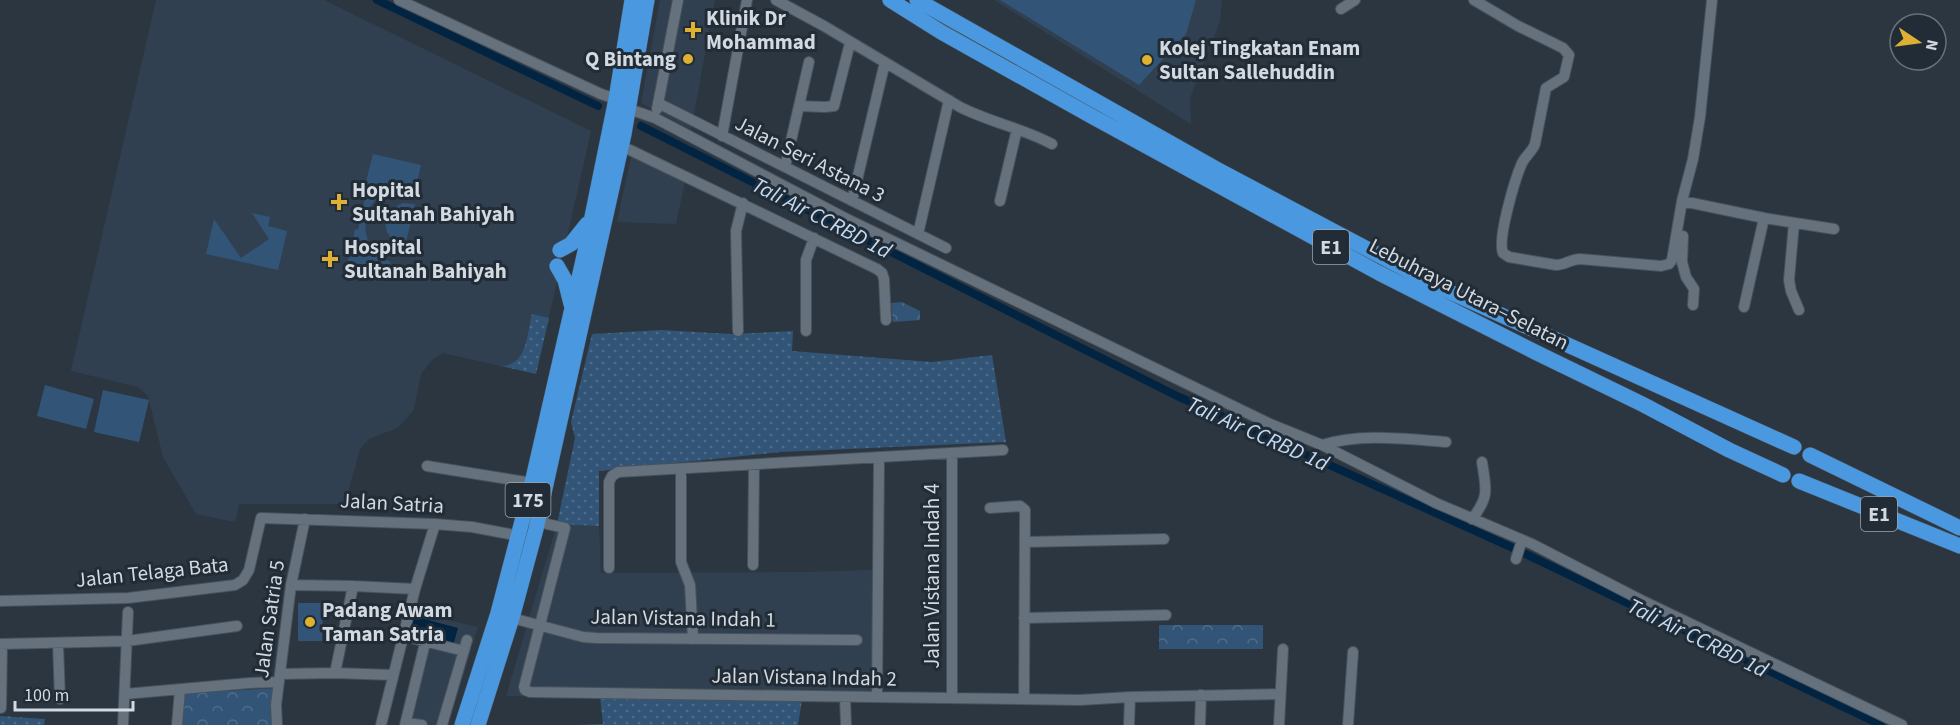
<svg xmlns="http://www.w3.org/2000/svg" width="1960" height="725" font-family="'Source Sans 3',sans-serif">
<style>
.built{fill:#314050}
.grass{fill:url(#grass-dots)}
.park{fill:url(#park-crowns)}
.garden{fill:#325577}
.water{fill:#002442}
.lines{fill:none;stroke-linecap:round;stroke-linejoin:round}
.canal{stroke:#002442;stroke-width:8}
.minor-casing{stroke:#49525b;stroke-width:12}
.highway-casing{stroke:#49525b;stroke-width:16}
.minor{stroke:#65717d;stroke-width:10}
.highway{stroke:#4a98e0;stroke-width:15}
.poi-dot{fill:#deb133;stroke:#222c36;stroke-width:2}
.labels{text-anchor:middle;stroke-width:6;stroke-linejoin:round;paint-order:stroke}
.shield{fill:#222c36;stroke:#9da5ad;stroke-width:1.5}
.shield-label{font-size:20px;font-weight:bold;fill:#d2d9e0}
.poi-label{font-size:21px;font-weight:bold;fill:#d2d9e0;stroke:#222c36;text-anchor:start}
.street-label{font-size:21px;fill:#d2d9e0;stroke:#222c36}
.water-label{font-size:22px;font-style:italic;fill:#c2dcf7;stroke:#222c36}
</style>
<defs>
<pattern id="grass-dots" width="8" height="8" patternUnits="userSpaceOnUse" patternTransform="scale(1.5)"><rect width="8" height="8" fill="#325577"/><path d="M2 2h.1M6 6h.1" fill="none" stroke="#4f6d8a" stroke-width="1.8" stroke-linecap="round"/></pattern>
<pattern id="park-crowns" width="20" height="18" patternUnits="userSpaceOnUse" patternTransform="scale(1.5)"><rect width="20" height="18" fill="#325577"/><path d="M2 6a3 3 0 1 1 6 0M12 15a3 3 0 1 1 6 0" fill="none" stroke="#4f6d8a"/></pattern>
</defs>
<rect width="100%" height="100%" fill="#2b3641"/>
<path class="built" d="M156,0H324L591,131L536,374L443,353L433,359L421,374L414,409L408,417L397,428L369,439L360,449L345,504H239L235,522L196,514L163,457L148,396L138,387L71,371Z
M660,0H715L691,130L641,103Z
M994,0H1222L1220,22L1190,98L1191,124Z
M633,148L687,172L676,224L617,222Z
M557,524L599,526L601,573L804,572L872,570V701L506,696Z
M430,616L478,627L448,725H405Z"/>
<path class="grass" d="M532,314L549,318L536,374L501,366C527,366 527,334 532,314Z
M661,330L731,334L793,331L792,351L932,362L992,355L1006,442L781,452L599,471V526L557,524L575,438L571,422L592,334Z
M600,697L802,700L798,725H576L603,724Z
M0,716L45,719L44,725H0Z"/>
<path class="park" d="M902,302L920,311V320L893,322L891,303Z
M1159,625H1263V649H1159Z
M278,688L275,725H181L183,693Z"/>
<path class="garden" d="M1000,0H1196L1186,34L1139,85Z
M373,154L421,165L416,187C393,183 377,192 367,213L362,212L365,198L362,197Z
M403,203L415,204L405,246C380,239 379,212 403,203Z
M252,213L270,217L268,226L287,231L278,270L206,254L214,219L241,258L269,239Z
M361,216L366,217C363,238 371,253 391,262L390,265L378,263L375,281L345,275L355,229L358,230Z
M45,385L94,399L86,429L37,416Z
M103,390L149,400L139,442L94,432Z
M298,603H323L322,641H298Z"/>
<path class="water" d="M413,616L458,628L453,646L408,635Z"/>
<g class="lines">
<path class="canal" d="M377,0L598,106
M641,126L1177,396L1513,548L1881,725"/>
<defs>
<path id="minor" d="M399,0L601,94L616,99
M776,0L824,26L960,107C989,122 1022,128 1052,144
M1474,0L1518,26L1563,48L1569,55L1564,77L1546,88L1535,144C1532,152 1526,155 1522,163C1515,179 1497,239 1503,253L1509,257L1556,265C1565,265 1571,259 1580,259L1661,266L1669,264L1672,260L1682,201L1693,159L1700,117L1712,0
M1341,9L1355,0
M658,103L946,248
M799,106L825,107L834,106L850,43
M629,109L655,118L847,219L1268,423L1322,445L1436,503L1532,544L1643,601L1902,725
M657,109L678,0
M722,136L747,0
M621,147L630,150L877,269L882,273L884,279L886,320
M785,167L809,62
M852,201L885,62
M1000,201L1017,129
M1682,201L1764,218L1834,229
M1794,223L1789,280L1791,291L1799,310
M918,234L949,100
M1683,236L1682,262L1686,277L1694,289L1693,305
M1744,307L1764,218
M738,331L736,231L743,203
M806,331V260L814,238
M1322,445C1362,433 1404,439 1446,442
M952,454V698
M427,466L532,483
M681,469V562L690,585L693,639
M990,508L1020,506L1025,510L1024,699
M538,517L547,524L565,528L524,687L525,690L530,692L1080,700L1130,697L1280,694
M1472,519C1490,496 1486,489 1482,462
M1025,542L1164,539
M1516,559L1522,540
M753,565L754,466
M609,568V482L612,476L618,472L1003,450
M291,585L353,586L415,589
M0,601L128,598L235,585L243,580L249,570L261,518L435,524L472,527L520,536
M512,618L583,637L596,638L857,640
M1024,618L1166,615
M403,636L464,651
M0,644L127,641L237,626
M58,644L60,699
M335,673L353,586
M280,674L335,673L393,675
M125,694L249,683L279,682
M845,697L846,725
M877,697L879,458
M1,708L2,644
M406,723L422,725
M123,725L128,612
M177,725L180,690
M277,725L276,705L291,585L305,519
M381,725L415,589L435,524
M405,725L425,643
M442,725L467,640
M1129,725L1130,697
M1200,725L1201,695
M1279,725L1283,649
M1348,725L1353,652"/>
<path id="highway" d="M890,0L941,32L1093,117L1379,273L1535,352L1642,404L1729,450L1783,475
M917,0L1220,171L1439,287L1794,447
M560,250L571,244L587,224
M557,266L565,280L571,304
M1810,455L1960,528
M1799,481L1960,546
M462,725L498,613L532,483L584,256L616,99L632,0
M478,725L512,618L536,529L624,134L647,0"/>
</defs>
<use href="#minor" class="minor-casing"/>
<use href="#highway" class="highway-casing"/>
<use href="#minor" class="minor"/>
<use href="#highway" class="highway"/>
</g>
<g class="poi-dot">
<path d="M690 21h6v6h6v6h-6v6h-6v-6h-6v-6h6z"/>
<circle cx="688" cy="59" r="6"/>
<circle cx="1147" cy="60" r="6"/>
<path d="M336 193h6v6h6v6h-6v6h-6v-6h-6v-6h6z"/>
<path d="M327 250h6v6h6v6h-6v6h-6v-6h-6v-6h6z"/>
<circle cx="310" cy="622" r="6"/>
</g>
<g class="labels">
<g class="shield">
<rect x="1313" y="230" width="36" height="34" rx="4.5"/>
<rect x="505.5" y="483" width="45" height="34" rx="4.5"/>
<rect x="1861" y="497" width="36" height="34" rx="4.5"/>
</g>
<g class="shield-label">
<text x="1331" y="254">E1</text>
<text x="528" y="507">175</text>
<text x="1879" y="521">E1</text>
</g>
<g class="poi-label">
<text x="706" y="25">Klinik Dr<tspan x="706" dy="24">Mohammad</tspan></text>
<text x="1159" y="55">Kolej Tingkatan Enam<tspan x="1159" dy="24">Sultan Sallehuddin</tspan></text>
<text x="676" y="66" text-anchor="end">Q Bintang</text>
<text x="352" y="197">Hopital<tspan x="352" dy="24">Sultanah Bahiyah</tspan></text>
<text x="344" y="254">Hospital<tspan x="344" dy="24">Sultanah Bahiyah</tspan></text>
<text x="322" y="617">Padang Awam<tspan x="322" dy="24">Taman Satria</tspan></text>
</g>
<g class="street-label">
<text transform="translate(810 159) rotate(27)" y="7">Jalan Seri Astana 3</text>
<text transform="translate(1469 294) rotate(27)" y="7">Lebuhraya Utara–Selatan</text>
<text transform="translate(392 503) rotate(3)" y="7">Jalan Satria</text>
<text transform="translate(152 572) rotate(-6)" y="7">Jalan Telaga Bata</text>
<text transform="translate(932 576) rotate(-90)" y="7">Jalan Vistana Indah 4</text>
<text transform="translate(683 618) rotate(1)" y="7">Jalan Vistana Indah 1</text>
<text transform="translate(269 619) rotate(-82)" y="7">Jalan Satria 5</text>
<text transform="translate(804 677) rotate(1)" y="7">Jalan Vistana Indah 2</text>
</g>
<g class="water-label">
<text transform="translate(822 217) rotate(27)" y="8">Tali Air CCRBD 1d</text>
<text transform="translate(1258 433) rotate(24)" y="8">Tali Air CCRBD 1d</text>
<text transform="translate(1698 637) rotate(26)" y="8">Tali Air CCRBD 1d</text>
</g>
</g>
<g transform="translate(1918 42) rotate(103)"><circle r="28" fill="#222c36" stroke="#68717a" stroke-width="1.5"/>
<path d="M0-4.5L10 22L0 15L-10 22Z" fill="#deb133"/>
<text y="-9" font-size="16" font-weight="bold" text-anchor="middle" fill="#d2d9e0">N</text>
</g>
<path d="M15 701v9h118v-9" fill="none" stroke="#d2d9e0" stroke-width="3"/>
<text x="24" y="701" font-size="18" fill="#d2d9e0" stroke="#222c36" stroke-width="4.5" paint-order="stroke">100 m</text>
</svg>
